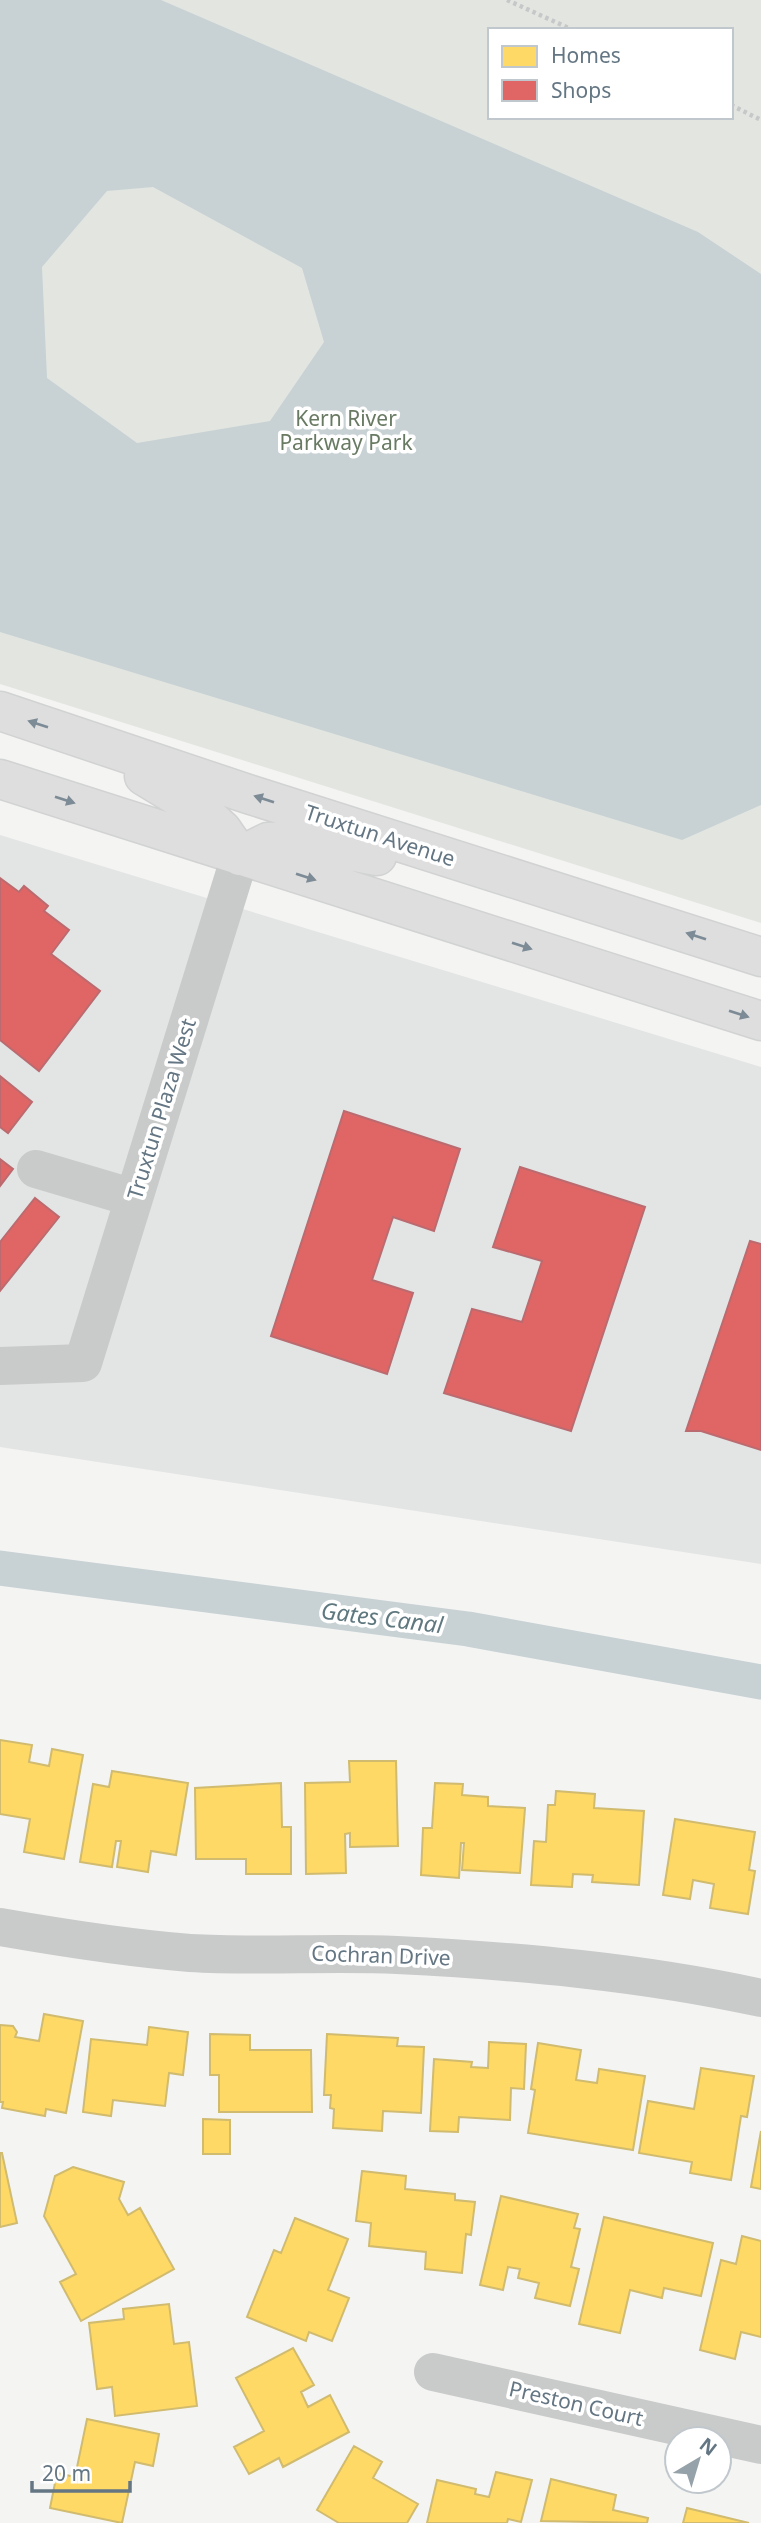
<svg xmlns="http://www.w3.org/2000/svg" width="761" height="2523" font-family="'Noto Sans',sans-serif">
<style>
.built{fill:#e3e4e4}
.green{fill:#e3e6e0;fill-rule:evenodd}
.water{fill:#c8d1d4;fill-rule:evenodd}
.homes{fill:#ffd966;stroke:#d0bb6f;stroke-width:2}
.shops{fill:#e06666;stroke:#bb6b6f;stroke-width:2}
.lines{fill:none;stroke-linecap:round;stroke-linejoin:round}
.canal{stroke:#c8d1d4;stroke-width:35}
.major-casing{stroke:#d1d2d2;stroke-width:41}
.path{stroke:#c6c7c8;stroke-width:4.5;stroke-dasharray:3.5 3.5;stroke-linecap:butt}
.minor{stroke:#c9caca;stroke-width:38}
.major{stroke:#dededf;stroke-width:38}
.oneway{fill:#7c8b95}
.labels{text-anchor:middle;stroke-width:7;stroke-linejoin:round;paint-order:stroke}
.park-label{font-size:21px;fill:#697a63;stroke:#fff}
.street-label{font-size:21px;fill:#647683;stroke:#fff}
.water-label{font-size:23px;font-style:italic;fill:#5f787f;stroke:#fff}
</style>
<rect width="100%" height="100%" fill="#f4f4f3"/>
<path class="built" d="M0,835L761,1067V1564L0,1447Z"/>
<path class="green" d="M0,0H761V923L0,684ZM490,30H731V117H490Z"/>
<path class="water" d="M0,0H161L698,232L761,274V805L682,840L0,632ZM153,187L302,268L324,342L270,421L137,443L47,378L42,267L107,191Z"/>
<path class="homes" d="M0,1740L32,1745L29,1762L49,1766L52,1749L83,1755L64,1859L24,1852L30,1819L0,1814Z
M349,1761H396L398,1846L350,1847V1833L345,1834L346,1873L306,1874L305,1783L350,1782Z
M112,1771L188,1783L176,1855L151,1851L148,1872L117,1867L121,1841H116L112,1867L80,1862L93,1784L109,1787Z
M281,1783L282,1827H291V1874H246V1859H196L195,1788Z
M435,1783L463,1784L462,1795L488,1797V1806L525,1808L520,1873L462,1870L464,1843H461L459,1878L421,1875L423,1828H432Z
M556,1791L595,1794L594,1808L644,1811L639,1885L592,1882L593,1875L573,1874L572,1887L531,1885L534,1841L546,1842L548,1805H555Z
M675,1819L755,1832L749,1870L755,1871L748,1914L710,1908L714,1884L693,1880L690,1899L663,1895Z
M44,2014L83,2021L66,2113L46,2109L45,2116L2,2108L3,2102H0V2025L13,2026L17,2032L15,2037L39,2041Z
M149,2027L188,2032L183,2075L169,2073L165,2106L113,2100L111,2116L83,2112L91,2039L147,2045Z
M210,2034L250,2035V2050H311L312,2112H219V2075H210Z
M327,2034L398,2038L397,2046L424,2047L421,2113L383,2111L382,2131L333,2128L334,2109L330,2108L331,2095H324Z
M489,2042L526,2044L524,2089L511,2088L510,2120L459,2117L458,2132L430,2131L434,2059L472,2062L471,2067L488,2068Z
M538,2043L581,2050L576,2080L597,2083L599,2069L645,2076L633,2150L528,2133L535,2090L531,2089Z
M701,2068L754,2076L747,2117L741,2116L731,2180L690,2173L692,2162L639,2153L648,2101L694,2109Z
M203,2119L230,2120V2154H203Z
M761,2131V2189L751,2187Z
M0,2153H2L17,2223L0,2227Z
M73,2167L124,2182L119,2199L128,2215L140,2208L174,2269L81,2321L60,2282L76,2274L44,2216L55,2176Z
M362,2171L406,2176L405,2189L455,2194V2200L475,2202L471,2235L466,2234L462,2273L425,2269L426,2252L369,2246L371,2223L356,2221Z
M501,2196L578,2214L574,2228L580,2229L571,2267L579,2269L570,2306L535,2298L539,2283L518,2278L520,2269L508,2267L503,2290L480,2285Z
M604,2217L713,2243L701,2296L664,2288L662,2298L630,2290L620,2333L579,2324Z
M295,2218L348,2239L328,2290L349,2298L332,2341L309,2332L306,2341L247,2317L274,2250L281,2253Z
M742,2236L761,2241V2337L741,2332L735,2359L700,2350L721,2260L736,2264Z
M169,2304L174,2344L189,2342L197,2406L115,2416L112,2387L97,2389L89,2323L124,2319L123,2309Z
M293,2348L314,2385L301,2392L308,2407L330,2395L349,2432L283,2467L279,2458L249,2474L234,2447L264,2431L236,2378Z
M87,2419L159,2434L153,2466L135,2462L122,2523L50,2508L57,2473L75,2477Z
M354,2446L382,2462L373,2478L418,2504L407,2523H339L317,2510Z
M496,2472L532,2480L521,2522L508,2519L507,2523H427L437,2480L476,2489L475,2494L489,2497Z
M551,2479L616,2495L613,2510L648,2518L647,2523L541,2521Z
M687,2508L749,2523H683Z"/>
<path class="shops" d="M0,878L19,892L24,886L48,906L44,911L69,930L51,954L100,991L39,1071L0,1040Z
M0,1076L32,1102L8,1133L0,1127Z
M344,1111L460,1149L434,1231L393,1217L372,1280L413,1293L387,1374L271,1336Z
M0,1159L13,1169L0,1186Z
M520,1167L645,1207L571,1431L444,1393L472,1309L522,1322L542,1261L493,1247Z
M35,1198L59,1217L0,1291V1242Z
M750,1241L761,1244V1450L701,1431H686Z"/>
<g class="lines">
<path class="canal" d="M0,1568L468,1629L761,1682"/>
<defs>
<path id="major" d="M0,711L248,794L761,957
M144,776L200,810L222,830L240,856
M0,779L761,1021
M240,856L268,842L295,841L377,856"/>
</defs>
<use href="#major" class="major-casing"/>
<path class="path" d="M507,0L573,30
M731,105L761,120"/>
<path class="minor" d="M36,1169L134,1198
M0,1366L83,1363L240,856
M0,1927C63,1938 126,1948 190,1953C258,1957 328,1952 397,1955C518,1961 642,1972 761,1998
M433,2372L761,2445"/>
<use href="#major" class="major"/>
</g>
<defs><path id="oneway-solid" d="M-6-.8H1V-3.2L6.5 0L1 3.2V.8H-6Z" transform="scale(1.75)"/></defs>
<g class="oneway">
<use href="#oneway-solid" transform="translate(38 724) rotate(-162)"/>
<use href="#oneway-solid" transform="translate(264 799) rotate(-162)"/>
<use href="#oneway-solid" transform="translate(65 800) rotate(18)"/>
<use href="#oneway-solid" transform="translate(306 877) rotate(18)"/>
<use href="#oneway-solid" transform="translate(696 936) rotate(-162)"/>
<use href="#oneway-solid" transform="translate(522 946) rotate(18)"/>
<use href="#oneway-solid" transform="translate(739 1014) rotate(18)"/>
</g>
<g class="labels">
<g class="park-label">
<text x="346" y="426">Kern River<tspan x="346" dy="24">Parkway Park</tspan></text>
</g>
<g class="street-label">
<text transform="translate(380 836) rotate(18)" y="7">Truxtun Avenue</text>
<text transform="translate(162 1109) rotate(-73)" y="7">Truxtun Plaza West</text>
<text transform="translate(381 1956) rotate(2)" y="7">Cochran Drive</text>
<text transform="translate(576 2404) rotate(13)" y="7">Preston Court</text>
</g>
<g class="water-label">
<text transform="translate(382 1618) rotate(7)" y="8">Gates Canal</text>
</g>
</g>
<rect x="488" y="28" width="245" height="91" fill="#ffffff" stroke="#c1c8cd" stroke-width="2"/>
<rect x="502" y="46" width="35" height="21" fill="#ffd966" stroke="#c1c8cd" stroke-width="2"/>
<text x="551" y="63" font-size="21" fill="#647683">Homes</text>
<rect x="502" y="80" width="35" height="21" fill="#e06666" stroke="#c1c8cd" stroke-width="2"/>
<text x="551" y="98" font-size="21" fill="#647683">Shops</text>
<g transform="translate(698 2460) rotate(38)"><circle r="33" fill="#ffffff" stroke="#c1c8cd" stroke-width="2"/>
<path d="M0-5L12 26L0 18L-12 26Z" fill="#96a2aa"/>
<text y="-10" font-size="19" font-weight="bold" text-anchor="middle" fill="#647683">N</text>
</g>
<path d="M32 2481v10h98v-10" fill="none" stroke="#647683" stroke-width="3.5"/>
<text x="42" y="2481" font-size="21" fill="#647683" stroke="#ffffff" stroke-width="5" paint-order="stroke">20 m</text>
</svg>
